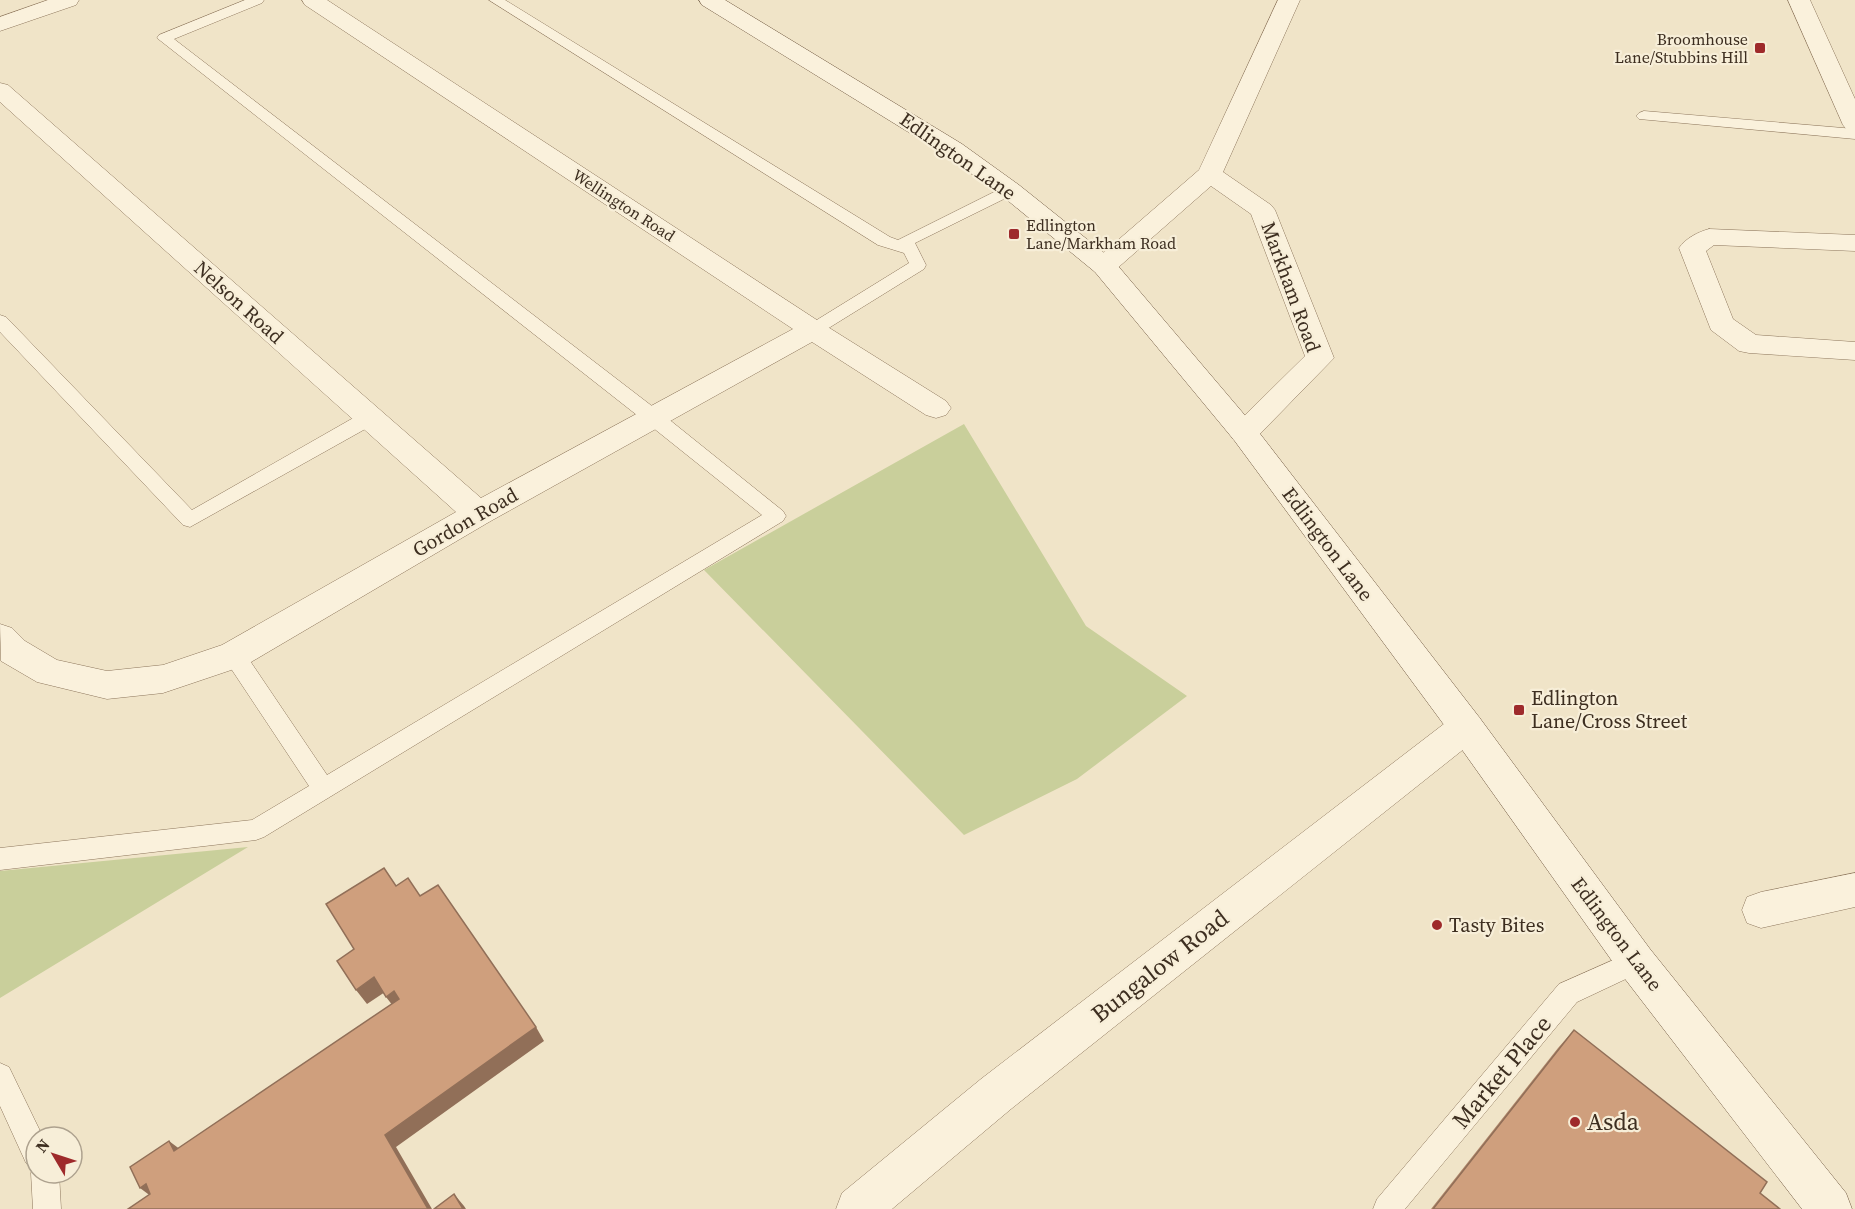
<svg xmlns="http://www.w3.org/2000/svg" width="1855" height="1209" font-family="'Source Serif 4',serif">
<style>
.green{fill:#c9cf9b}
.lines{fill:none;stroke-linecap:round;stroke-linejoin:round}
.service-casing{stroke:#8d765c;stroke-width:1}
.minor-casing{stroke:#8d765c;stroke-width:1}
.tertiary-casing{stroke:#8d765c;stroke-width:1}
.secondary-casing{stroke:#6f573f;stroke-width:1}
.service{fill:#faf1dc;fill-rule:evenodd}
.minor{fill:#faf1dc;fill-rule:evenodd}
.tertiary{fill:#faf1dc;fill-rule:evenodd}
.secondary{fill:#faf1dc;fill-rule:evenodd}
.wall{fill:#b2896c}
.shaded-wall{fill:#916f58}
.building{fill:#cf9f7d;stroke:#916f58;stroke-width:1.5}
.poi-dot{fill:#9e2a2b;stroke:#f7eed8;stroke-width:2}
.labels{text-anchor:middle;stroke-width:4.5;stroke-linejoin:round;paint-order:stroke}
.far-poi-label{font-size:16px;fill:#3d2e20;stroke:#f7eed8;text-anchor:end}
.far-street-label{font-size:16px;fill:#3d2e20;stroke:#f7eed8}
.street-label{font-size:20px;fill:#3d2e20;stroke:#f7eed8}
.poi-label{font-size:20px;fill:#3d2e20;stroke:#f7eed8;text-anchor:start}
.near-street-label{font-size:24px;fill:#3d2e20;stroke:#f7eed8}
.near-poi-label{font-size:24px;fill:#3d2e20;stroke:#f7eed8;text-anchor:start}
</style>
<rect width="100%" height="100%" fill="#f0e4c8"/>
<path class="green" d="M964,424L1086,626L1187,696L1077,779L964,835L704,570Z
M248,847L0,998V871Z"/>
<g class="lines">
<defs>
<path id="service" d="M245,0H264L262,3L174,39L661,413L783,511L786,516L783,521L264,837L256,840L0,870V848L252,820L309,786L226,661L223,655L226,649L234,646L242,649L327,775L762,515L647,423L157,38L159,35Z
M489,0H505L890,237L898,240L1004,187L1010,185L1018,190L1016,193L915,243L926,265L924,269L819,334H807L804,330L807,326L909,263L904,253L878,245Z
M1644,111L1855,129V139L1639,119L1636,116L1639,113Z
M0,315L6,317L192,510L362,413L369,412L376,413L378,418L376,423L190,527L183,525L0,332Z
M1636,950L1645,954L1649,962L1645,970L1577,1002L1405,1209H1373L1377,1199L1559,984Z
M0,1063L9,1067L43,1137H36V1173H59L61,1209H33L31,1173L34,1166L26,1163L0,1106Z"/>
<path id="minor" d="M48,0H79L76,5L0,31V17Z
M302,0H327L823,324L946,401L951,408L946,415L936,418L926,415L812,342L489,522L246,665L163,693L107,699L37,682L1,661L0,624L12,628L25,641L57,660L107,671L163,665L222,645L456,512L0,102V83L8,85L481,498L793,329L305,5Z
M1278,0H1300L1223,172L1271,205L1275,210L1334,358L1254,440L1244,443L1234,440L1229,433L1234,426L1305,356L1251,214L1211,186L1113,272L1104,274L1095,272L1091,266L1095,260L1199,170Z
M1709,229L1855,235V251L1714,245L1706,251L1733,319L1756,335L1855,342V360L1749,353L1739,351L1711,330L1679,248C1686,238 1698,232 1709,229Z
M1466,712L1479,717L1484,727L1479,737L1011,1109L892,1209H836L842,1193L981,1079L1453,717Z
M1855,873V907L1761,928L1747,923L1742,910L1747,897L1761,892Z"/>
<path id="tertiary" d="M1788,0H1810L1855,99V132L1847,130L1843,125Z"/>
<path id="secondary" d="M699,0H725L962,144L1019,185L1113,260L1254,426L1479,717L1650,949L1846,1193L1852,1209H1802L1622,975L1453,737L1234,440L1095,272L1001,195L944,154L702,5Z"/>
</defs>
<use href="#service" class="service-casing"/>
<use href="#minor" class="minor-casing"/>
<use href="#tertiary" class="tertiary-casing"/>
<use href="#secondary" class="secondary-casing"/>
<use href="#service" class="service"/>
<use href="#minor" class="minor"/>
<use href="#tertiary" class="tertiary"/>
<use href="#secondary" class="secondary"/>
</g>
<path class="wall" d="M1574,1030L1760,1193L1780,1209H1431L1558,1048Z"/>
<path class="shaded-wall" d="M374,977L385,992L367,1004L356,990Z
M394,991L404,1005L397,1011L386,997Z
M536,1027L544,1041L396,1147L432,1209H428L385,1135Z
M169,1141L185,1153L174,1151Z
M146,1184L156,1200L140,1188Z
M454,1194L464,1206L466,1209H463Z"/>
<path class="building" d="M384,868L396,886L408,878L420,896L438,885L536,1027L385,1135L428,1209H128L150,1194L146,1184L140,1188L130,1167L169,1141L174,1151L399,999L394,991L386,997L374,977L356,990L337,961L354,949L326,904Z
M1574,1030L1767,1182L1760,1193L1780,1209H1433Z
M454,1194L463,1209H434Z"/>
<g class="poi-dot">
<rect x="1754" y="42" width="12" height="12" rx="3"/>
<rect x="1008" y="228" width="12" height="12" rx="3"/>
<rect x="1513" y="704" width="12" height="12" rx="3"/>
<circle cx="1437" cy="925" r="6"/>
<circle cx="1575" cy="1122" r="6"/>
</g>
<g class="labels">
<g class="far-poi-label">
<text x="1748" y="45">Broomhouse<tspan x="1748" dy="18">Lane/Stubbins Hill</tspan></text>
<text x="1026" y="231" text-anchor="start">Edlington<tspan x="1026" dy="18">Lane/Markham Road</tspan></text>
</g>
<g class="far-street-label">
<text transform="translate(624 205) rotate(33)" y="6">Wellington Road</text>
</g>
<g class="street-label">
<text transform="translate(958 156) rotate(35)" y="7">Edlington Lane</text>
<text transform="translate(1291 287) rotate(70)" y="7">Markham Road</text>
<text transform="translate(239 302) rotate(42)" y="7">Nelson Road</text>
<text transform="translate(465 522) rotate(-30)" y="7">Gordon Road</text>
<text transform="translate(1328 544) rotate(53)" y="7">Edlington Lane</text>
<text transform="translate(1617 934) rotate(53)" y="7">Edlington Lane</text>
</g>
<g class="poi-label">
<text x="1531" y="705">Edlington<tspan x="1531" dy="23">Lane/Cross Street</tspan></text>
<text x="1449" y="932">Tasty Bites</text>
</g>
<g class="near-street-label">
<text transform="translate(1160 966) rotate(-38)" y="8">Bungalow Road</text>
<text transform="translate(1502 1072) rotate(-50)" y="8">Market Place</text>
</g>
<g class="near-poi-label">
<text x="1587" y="1130">Asda</text>
</g>
</g>
<g transform="translate(54 1155) rotate(309)"><circle r="28" fill="#f7eed8" stroke="#ada18e" stroke-width="1.5"/>
<path d="M0-4.5L10 22L0 15L-10 22Z" fill="#9e2a2b"/>
<text y="-9" font-size="16" font-weight="bold" text-anchor="middle" fill="#3d2e20">N</text>
</g>
</svg>
